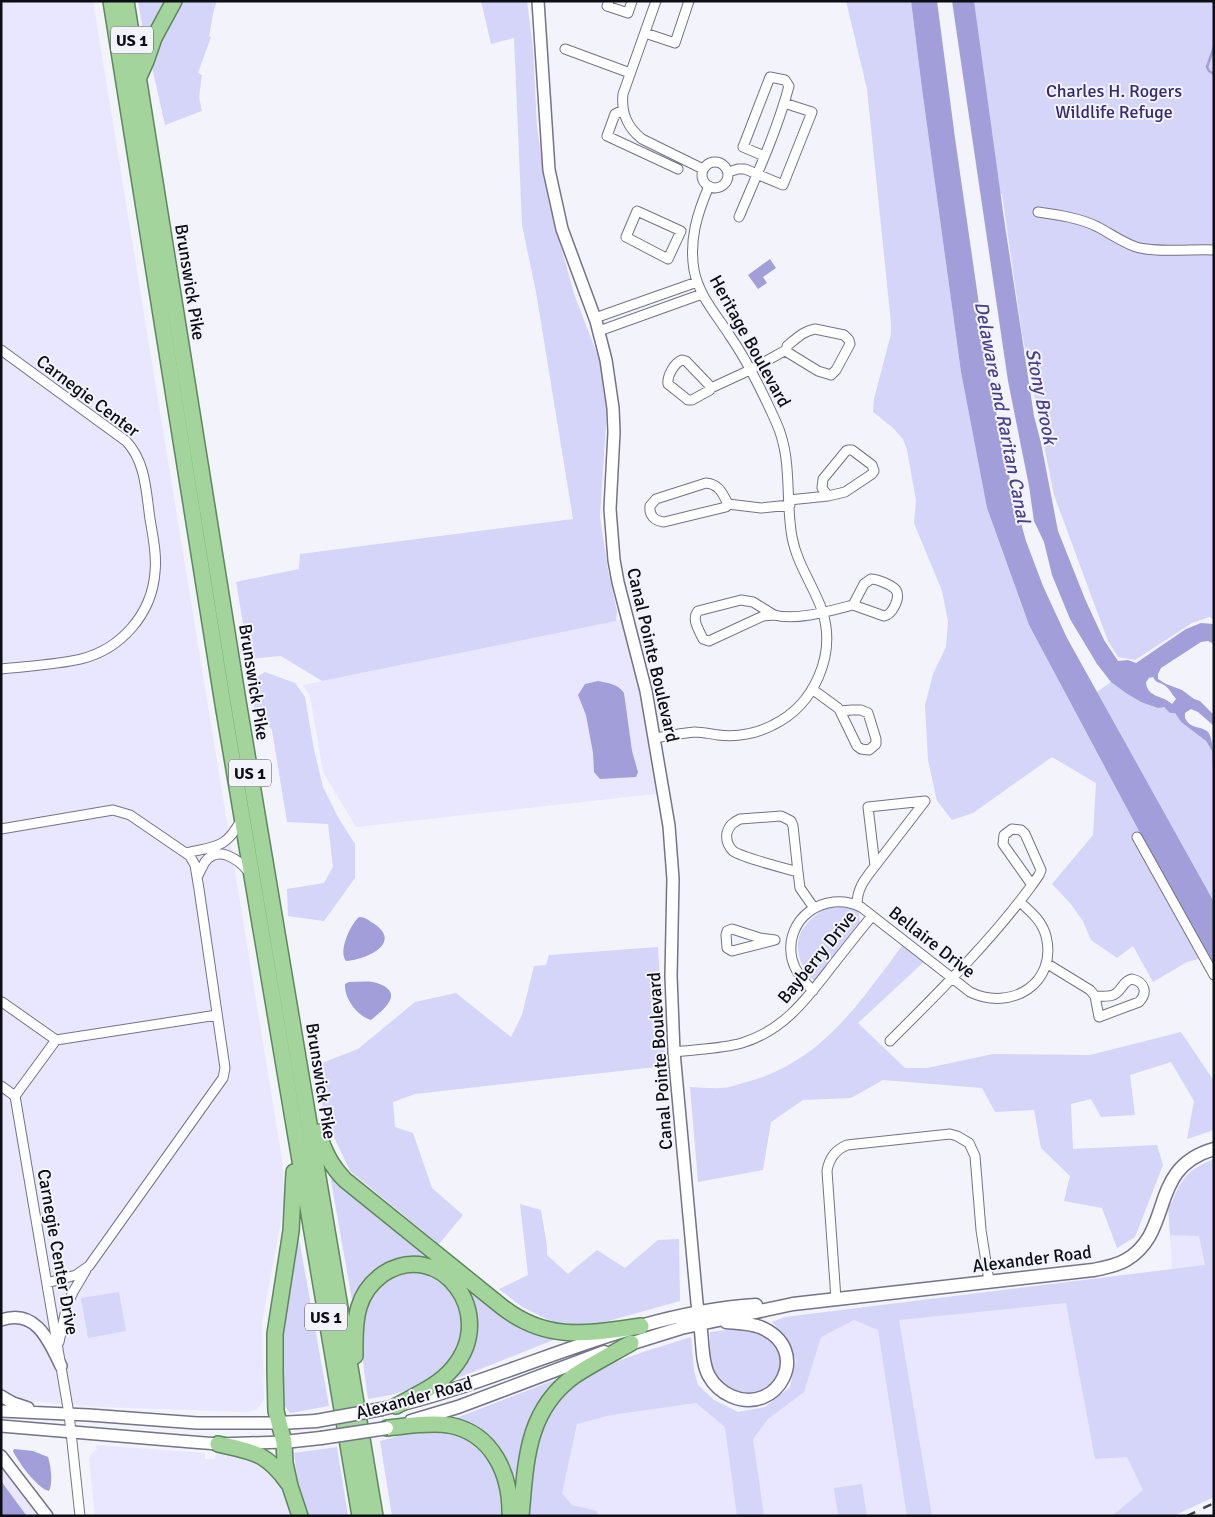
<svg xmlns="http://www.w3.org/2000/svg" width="1215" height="1517" font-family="Signika,sans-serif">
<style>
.built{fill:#e8e7ff}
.green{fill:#d5d4f9}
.water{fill:#a29ed9;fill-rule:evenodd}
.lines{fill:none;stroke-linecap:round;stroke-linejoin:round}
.stream{stroke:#a29ed9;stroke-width:2.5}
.minor-casing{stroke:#747387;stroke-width:11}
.tertiary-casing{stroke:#747387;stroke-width:14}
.secondary-casing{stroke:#747387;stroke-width:15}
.trunk-casing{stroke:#5f875c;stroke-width:18}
.minor{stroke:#fff;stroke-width:9}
.tertiary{stroke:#fff;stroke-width:11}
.secondary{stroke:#fff;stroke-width:12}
.trunk{stroke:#a2d49c;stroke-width:15}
.rail{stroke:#404048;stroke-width:2.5;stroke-dasharray:9 9;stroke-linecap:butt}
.secondary-bridge-casing{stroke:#747387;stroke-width:15;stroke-linecap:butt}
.secondary-bridge{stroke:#fff;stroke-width:12}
.labels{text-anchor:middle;stroke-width:4;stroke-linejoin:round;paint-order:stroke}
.shield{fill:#f3f3fc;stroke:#52525a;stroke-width:1}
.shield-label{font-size:16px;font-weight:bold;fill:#0d0d14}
.park-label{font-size:18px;fill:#36296f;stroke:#f3f3fc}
.street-label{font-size:18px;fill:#0d0d14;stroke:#f3f3fc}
.water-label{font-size:19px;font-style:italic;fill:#4b4088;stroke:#f3f3fc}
</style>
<rect width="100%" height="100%" fill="#f3f3fc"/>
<path class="built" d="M1,1H93L282,1159L285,1199L262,1323L264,1400L256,1410L245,1412L101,1407L27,1401L16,1398L1,1389Z
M627,618L664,793L356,827L323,772L310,696L303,685Z
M1214,1159V1497L1173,1516H528L545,1423L565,1394L590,1375L616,1361L691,1337L694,1371L698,1385L714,1400L738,1412L765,1407L790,1388L796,1361L786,1336L772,1322L785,1317L1172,1269L1168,1204H1171L1182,1180L1191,1170Z
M96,1445L205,1453V1459H215L216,1453L244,1455L260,1461L280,1482L292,1516H95L89,1459L91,1454L97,1449Z
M1,1464L38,1516H1Z"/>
<path class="green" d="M138,1H169L145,43Z
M181,1H217C212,13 212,24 209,36L211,37L198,73L202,75L199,97L202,111L165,125L152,67L156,43Z
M481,1H527L533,48L537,128L548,199L574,294L601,364L607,409L600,517L608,570L617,611L616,621L322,681L281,656L249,659L236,582L299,569L300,554L573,519L536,292L522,225L514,38L491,44Z
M846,1H911L922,89L961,372L987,508L1029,625L1179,906L1209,956L1187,962L1153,982L1133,946L1117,958L1091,940L1083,921L1070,903L1052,884L1093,835L1096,783L1052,757L973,813L952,820L937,801L928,760L925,705L933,674L946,647L948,621L942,591L914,523L916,500L907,450L903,439L892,427L873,412L874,399L891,334V323L867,89Z
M965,1H1214V619L1209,617L1192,623L1135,660L1118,657L1108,641L1054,495L1022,334L1002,194L997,193Z
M265,672L295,683L305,697L314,750L323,787L339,819L355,844V878L324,921L288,916L287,889L324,883L333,867L328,824L287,822L272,730L254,707L251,681Z
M1111,682L1141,702L1164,707L1170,713H1175L1181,722L1206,741L1212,751L1214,790V902L1097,692Z
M831,905L850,907L859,912L860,924L820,977L815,981C807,976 805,971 801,962C790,934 809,918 831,905Z
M905,942L927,959L858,1023L905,1068H927L993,1054L1090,1055L1181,1032L1214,1081V1130L1187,1139L1194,1101L1171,1062L1130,1075L1135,1115L1101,1117L1091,1099L1071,1104L1073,1149L1157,1145L1163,1165L1135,1237L1117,1248L1102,1208L1064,1201L1070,1176L1041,1148L1034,1110L995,1112L982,1088L883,1080L851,1098L803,1100L771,1122L763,1170L698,1182L690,1087C700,1087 710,1089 720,1088C730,1088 741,1083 750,1081C824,1060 861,1000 905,942Z
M658,947L665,1066L415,1094L393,1102L395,1127L413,1133L432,1188L463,1215L439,1244L350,1171L325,1118L314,1066L358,1049L415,1002L456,993L511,1037L522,1015L534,966L546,965L549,955Z
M1214,1159V1497L1173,1516H1112L1143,1490L1127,1457L1095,1459L1066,1303L899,1320L932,1516H907L878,1330L854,1320L821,1337L804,1392L768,1419L753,1439L764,1516H737L725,1427L696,1403L611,1415L577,1424L562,1493L572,1505L597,1511L598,1516H528C530,1495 531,1471 536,1451C556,1371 624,1359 691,1337L694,1371L698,1385L714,1400L738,1412L765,1407L790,1387L796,1360L786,1336L772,1322L785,1317L1205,1265L1199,1236L1170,1235L1168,1204H1171C1181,1179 1189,1169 1214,1159Z
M329,1169L438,1264L395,1262L353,1306Z
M520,1204L541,1210L547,1246V1255L568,1274L597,1250L625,1268L658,1240L679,1239L680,1301L594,1325L553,1322L522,1307L499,1289L528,1275Z
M297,1228L329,1406L290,1413L283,1404L281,1339Z
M422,1272L448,1287L463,1317L459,1343L448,1365L422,1385L391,1395L368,1399L359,1332L370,1296L390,1275Z
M462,1283L530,1332L556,1339L450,1381L467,1359L478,1329Z
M119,1292L126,1331L88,1338L81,1298Z
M735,1329L757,1332L775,1345L784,1363L774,1385L754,1393L734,1392L717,1379L709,1356L710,1332Z
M565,1376L528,1429L517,1497L489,1440L456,1418Z
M419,1430L455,1433L481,1447L499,1478L503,1505V1516H392L380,1441Z
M337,1447L348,1516H306L300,1498L294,1453Z
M862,1484L867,1516H838L834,1488Z"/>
<path class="water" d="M911,1H937L955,138L988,367L1001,438L1014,498L1026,541L1043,586L1067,638L1214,902V965L1179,906L1029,625L987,508L961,372L922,89Z
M952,1H974L1004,219L1034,416L1041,443L1058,531L1085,599L1104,640L1118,661L1128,660L1136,663L1186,629L1201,623L1214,624V644L1208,641L1201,642L1161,668L1158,674V679L1166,684L1182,690L1194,699L1200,701L1214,715V726L1198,712L1191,709L1185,713V718C1191,730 1200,725 1208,732C1215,741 1214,776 1214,790L1212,751L1206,741L1181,722L1175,713H1170L1164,707L1158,708L1141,702L1126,693L1111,682L1097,664L1070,619L1052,575L1044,542L1034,521L1029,486L1008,381ZM1153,677C1156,683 1159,682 1164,685C1169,688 1172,694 1176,699L1172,704C1163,695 1147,698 1146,682L1149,678Z
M770,259L776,268L763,277L767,283L758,289L748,275Z
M598,681C608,683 618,684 624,693L632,751L638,772L636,777L600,779L594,772L593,753L586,715L578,695L585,684Z
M359,917C365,917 368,920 373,923C404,943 366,960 346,961C338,952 350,925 359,917Z
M349,982C357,982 365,981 373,982C378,983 384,985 388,989C399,999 378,1014 371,1020C357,1016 344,998 345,984Z
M14,1449L33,1451L48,1457C51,1466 53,1483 49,1491C38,1489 18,1462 13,1451Z
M1,1481L26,1515V1516H1Z"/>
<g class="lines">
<path class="stream" d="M1214,47L1207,67L1209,71L1214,74"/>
<defs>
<path id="minor" d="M609,1L607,6L628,13L632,1
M656,1L623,94C621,113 627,127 642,139L703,169
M645,33L675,43L689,1
M565,49L630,73
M623,110L615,114L607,136L678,169
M702 175a13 13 0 1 1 26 0a13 13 0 1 1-26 0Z
M728,172L738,169H745L783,185L812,112L784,103
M637,211L681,231L668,259L626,237Z
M1038,212C1059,215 1080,218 1098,227C1111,234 1122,242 1136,247C1155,253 1192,249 1214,250
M739,217C757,174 777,131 789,86L785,80L770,77L743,147L764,156
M595,318L697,282
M815,329L844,335L849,340L850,344L836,370L831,375L818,371L787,352V346C796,339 803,331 815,329Z
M599,331L702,294
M1,350L126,441C146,462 146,492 150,519C153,537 157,555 155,572C152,614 121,649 81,659C55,665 27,666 1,669
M682,360L686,361L710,386V390L692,400H688L668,384C667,376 674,363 682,360Z
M711,388L750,370L786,350
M848,450H852L872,465L874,471L872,474L845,492L828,496L822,488L823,479L846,451Z
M706,483C718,484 722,492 727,502L726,507L664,522C654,521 649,515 650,506L656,499Z
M789,500L828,496
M728,504L761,508L790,505
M871,579C877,579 892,585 896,590C901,598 892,615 884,616L853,605L864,584Z
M741,600L753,602L774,615L763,616L709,641L703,639C699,630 691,619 698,611Z
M774,615C796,621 830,611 853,605
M812,689L838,708L840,711
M852,710H861L868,713L876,739V744L869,750L861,749L857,746L840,711Z
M654,738C668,736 682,733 695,732C703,732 710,734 718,735C736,737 756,734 773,725C814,705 837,655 822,610C813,585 797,564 792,537C785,499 793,459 776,422C763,393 748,362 730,336C716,314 699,296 694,270C689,240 697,214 709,186
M925,801L875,866L868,807Z
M781,816L791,821L793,826L798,872C784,868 743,858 733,851C728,846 726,839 727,833C729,825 734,822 740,819Z
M1,829L113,810L130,815L190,856L195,865L199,889L225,1068L223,1078L89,1266L76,1275L47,1283
M1012,829L1021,830L1025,834L1041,870L1039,875L1032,885L1003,844L1004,835Z
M1137,837L1214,975
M186,853C215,846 226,849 241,820
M798,872L800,888L814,908
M197,877C200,872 202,867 205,862C218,844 239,860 249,872
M857,905C857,888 865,879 875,866
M732,929L760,938L775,940L732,951L727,948L726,935L727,931Z
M1046,963L1090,990L1095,996
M1132,979C1145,982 1148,993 1139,1002L1099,1017L1095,996C1101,996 1108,997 1113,995C1122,992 1122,981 1132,979Z
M813,991C804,981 795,972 792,959C783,919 825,889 861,907L970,992C1011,1012 1058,983 1046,936C1042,921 1031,912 1020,902
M2,1002L56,1040L15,1096L69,1414L80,1516
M56,1040L217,1015
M890,1041C940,991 990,942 1032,885
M674,1052C697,1049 721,1049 742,1043C782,1031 805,1001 829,970C843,952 857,934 872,916
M1,1086L15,1096
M836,1299L827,1171C829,1158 835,1150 847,1145L950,1134L957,1136L969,1143L975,1156L981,1230L989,1281
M59,1342L67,1305L73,1292L86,1270"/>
<path id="tertiary" d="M538,1L549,170L562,229L596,321L606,360L613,408L614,432L610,509L614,560L618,582L646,691L669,826L673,879L671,976L674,1052L697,1303L700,1320
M1,1320C36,1308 49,1341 61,1366
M1,1396L13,1403L28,1408
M1,1411L89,1415L197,1423H279
M1,1426L192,1442L218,1444L284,1442
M1,1456L47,1516"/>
<path id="secondary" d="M700,1324C703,1340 701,1362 709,1376C714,1385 722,1392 731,1396C778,1417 814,1349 760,1327C749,1323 737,1323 726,1322
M623,1346L681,1328L793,1304L1093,1270C1104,1268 1116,1266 1126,1260C1175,1231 1147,1168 1214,1149
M382,1409C508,1381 625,1313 756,1305
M411,1421L458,1407L604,1352
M279,1423L316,1421
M284,1442L321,1438"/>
<path id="trunk" d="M111,1L223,704L360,1516
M126,1L238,701L375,1516
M138,79L146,61L154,38L174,1
M318,1132C324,1151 331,1166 345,1180L501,1306C546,1342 587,1334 641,1326
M294,1172L291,1231L275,1334V1371L276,1411L284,1442L285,1463L290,1486L300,1516
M355,1356C355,1340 354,1323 359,1307C363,1293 372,1282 383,1274C440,1237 499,1314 453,1368C438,1386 416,1395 396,1406
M387,1428C407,1426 429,1422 449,1425C493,1433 511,1475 510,1516
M218,1444C253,1452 266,1452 288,1483
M521,1516C526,1462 526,1411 574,1376C592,1364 612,1354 631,1343"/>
</defs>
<use href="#minor" class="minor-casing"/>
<use href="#tertiary" class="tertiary-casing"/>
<use href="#secondary" class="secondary-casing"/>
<use href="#trunk" class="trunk-casing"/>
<use href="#minor" class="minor"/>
<use href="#tertiary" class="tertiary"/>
<use href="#secondary" class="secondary"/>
<use href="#trunk" class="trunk"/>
<path class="rail" d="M1187,1516L1214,1503"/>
<defs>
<path id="secondary-bridge" d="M316,1421L382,1409
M321,1438L387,1428"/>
</defs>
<use href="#secondary-bridge" class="secondary-bridge-casing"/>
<use href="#secondary-bridge" class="secondary-bridge"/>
</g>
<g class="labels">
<g class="shield">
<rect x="111" y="26.5" width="42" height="27" rx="4"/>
<rect x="229" y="759.5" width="42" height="27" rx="4"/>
<rect x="305" y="1303.5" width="42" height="27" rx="4"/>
</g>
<g class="shield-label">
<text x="132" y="46">US 1</text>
<text x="250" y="779">US 1</text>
<text x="326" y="1323">US 1</text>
</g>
<g class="park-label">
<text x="1114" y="97">Charles H. Rogers<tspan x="1114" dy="21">Wildlife Refuge</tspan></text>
</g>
<g class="street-label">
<text transform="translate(190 282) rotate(81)" y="6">Brunswick Pike</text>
<text transform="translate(750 341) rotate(61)" y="6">Heritage Boulevard</text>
<text transform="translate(88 396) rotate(37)" y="6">Carnegie Center</text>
<text transform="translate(653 655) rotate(77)" y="6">Canal Pointe Boulevard</text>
<text transform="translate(254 682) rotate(81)" y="6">Brunswick Pike</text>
<text transform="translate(932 942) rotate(38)" y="6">Bellaire Drive</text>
<text transform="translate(817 957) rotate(-51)" y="6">Bayberry Drive</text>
<text transform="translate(660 1061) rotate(-94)" y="6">Canal Pointe Boulevard</text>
<text transform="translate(321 1081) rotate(81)" y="6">Brunswick Pike</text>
<text transform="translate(58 1252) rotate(80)" y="6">Carnegie Center Drive</text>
<text transform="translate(1032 1259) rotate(-7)" y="6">Alexander Road</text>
<text transform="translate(414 1398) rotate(-15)" y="6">Alexander Road</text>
</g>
<g class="water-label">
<text transform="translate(1042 396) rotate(79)" y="7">Stony Brook</text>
<text transform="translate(1003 412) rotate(79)" y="7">Delaware and Raritan Canal</text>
</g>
</g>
<rect width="1215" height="1517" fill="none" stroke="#0d0d14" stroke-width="5"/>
</svg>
